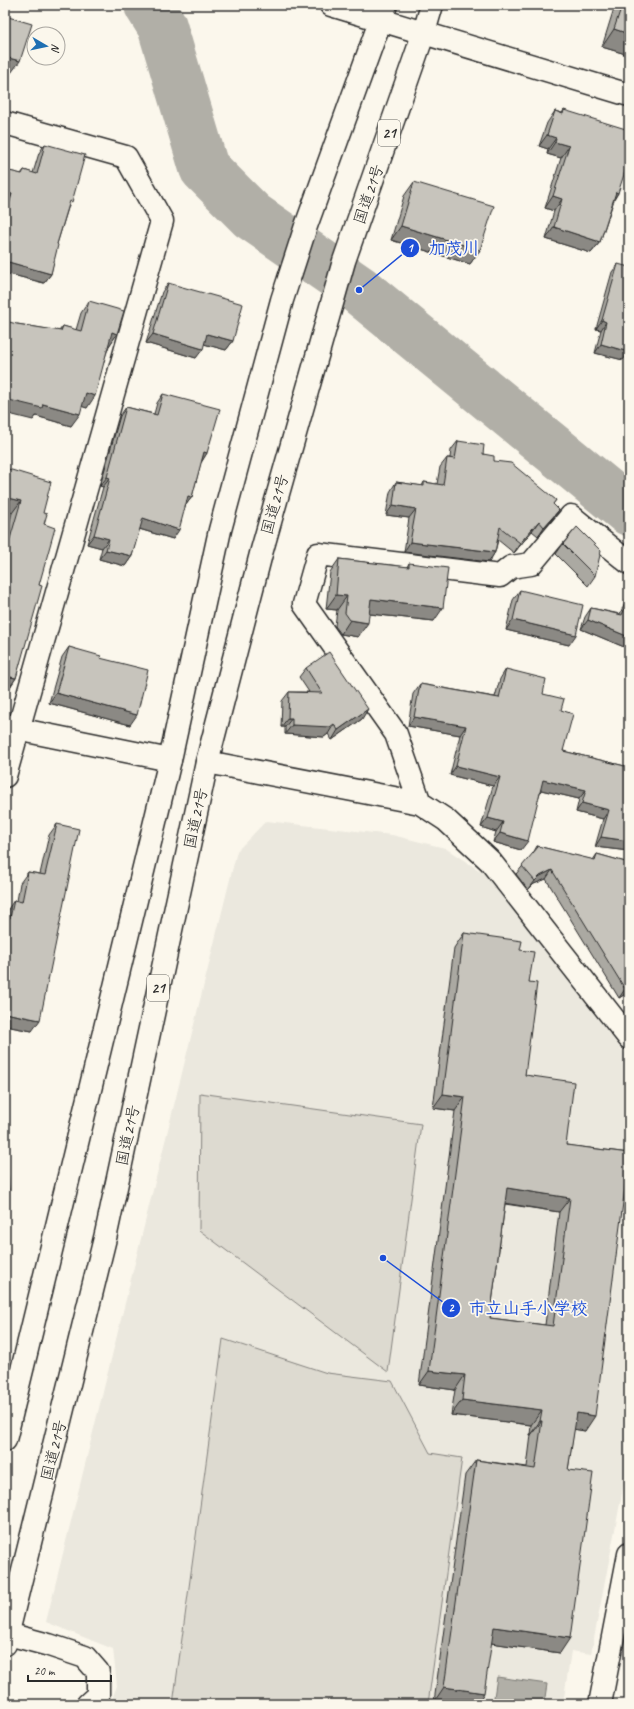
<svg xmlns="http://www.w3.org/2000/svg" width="634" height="1709" font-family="Caveat,'Klee One',sans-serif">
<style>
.built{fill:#ebe8de}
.green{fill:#dddad0;stroke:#84827e}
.water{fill:#b1afa7;stroke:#7b7a75}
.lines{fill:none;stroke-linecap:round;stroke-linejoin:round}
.river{stroke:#b1afa7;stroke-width:50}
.minor-casing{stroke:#2b2b2b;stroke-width:25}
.tertiary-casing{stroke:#2b2b2b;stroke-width:25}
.trunk-casing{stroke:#2b2b2b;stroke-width:25}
.minor{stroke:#fbf7ec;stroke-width:22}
.tertiary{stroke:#fbf7ec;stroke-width:22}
.trunk{stroke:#fbf7ec;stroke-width:22}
.wall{fill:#aba9a2;stroke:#2b2b2b;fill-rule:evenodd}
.shaded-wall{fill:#8b8984;stroke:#2b2b2b}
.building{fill:#c7c4bc;stroke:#2b2b2b;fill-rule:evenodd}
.labels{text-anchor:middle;stroke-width:3.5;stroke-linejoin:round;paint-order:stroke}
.shield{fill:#fbf7ec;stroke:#696865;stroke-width:1}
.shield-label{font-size:15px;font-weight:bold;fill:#2b2b2b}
.street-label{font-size:16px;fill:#2b2b2b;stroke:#fbf7ec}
.leader{fill:none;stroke:#1d4ed8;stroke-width:1.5}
.callout-dot{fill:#1d4ed8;stroke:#fbf7ec;stroke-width:1.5}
.mark-label{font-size:12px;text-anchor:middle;font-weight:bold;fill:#fff}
.callout-label{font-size:17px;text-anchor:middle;font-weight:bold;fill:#1d4ed8;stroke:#fbf7ec;stroke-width:3.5;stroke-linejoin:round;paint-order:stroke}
</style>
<rect width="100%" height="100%" fill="#fbf7ec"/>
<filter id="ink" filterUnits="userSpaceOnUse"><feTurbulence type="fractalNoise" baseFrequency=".025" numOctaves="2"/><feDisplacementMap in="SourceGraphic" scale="8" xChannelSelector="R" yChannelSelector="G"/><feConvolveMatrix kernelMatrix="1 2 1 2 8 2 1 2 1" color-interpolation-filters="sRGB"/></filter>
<g filter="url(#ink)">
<path class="built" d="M266,821L392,835L445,848L485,874L629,1059V1457L591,1654L571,1651L563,1704H110L117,1686L113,1649L46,1622L237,851Z"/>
<path class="green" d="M200,1093L421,1124L388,1372L199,1230Z
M223,1339L327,1373L392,1381L430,1453L462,1458L428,1704H173Z"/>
<path class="water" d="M497,1677L547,1684L544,1704H493Z"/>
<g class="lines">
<path class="river" d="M149,5L162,26L204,168L252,216L359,290L629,511"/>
<defs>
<path id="minor" d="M5,123L126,157L162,221L5,776
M5,725L17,729L170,760
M207,762L420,803L446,820L490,861L629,1038
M420,803L396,734L304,604L318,554L500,576L511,567L531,564L571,516L629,563
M8,1634L49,1645L85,1657L98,1672V1695L88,1704
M600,1704L629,1554"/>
<path id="tertiary" d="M331,5L629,95"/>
<path id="trunk" d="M5,1440L170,760L220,530L282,300L306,226L386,5
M5,1644L106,1234L207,762L262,550L344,261L424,32L432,5"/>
</defs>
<use href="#minor" class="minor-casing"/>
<use href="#tertiary" class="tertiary-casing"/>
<use href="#trunk" class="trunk-casing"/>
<use href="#minor" class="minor"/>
<use href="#tertiary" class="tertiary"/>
<use href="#trunk" class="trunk"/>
</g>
<path class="wall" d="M615,5H629V55L602,47Z
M564,110L618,193L614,200L600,242L591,253L546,239L554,211L545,208L561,158L547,154L548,149L539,146L547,123L555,111L562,113Z
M45,144L69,205L57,244L51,274L44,283L5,273V170L21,174L24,170L33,173L39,153Z
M414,182L480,250L470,264L391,240L404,196Z
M618,264L623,360L595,353L601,330L596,329L612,272Z
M168,283L233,341L226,350L204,344L196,358L146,343L162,292Z
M89,301L117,334L109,346L87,408L82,406L71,426L36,416L33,420L17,324L59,331L63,326L76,330L81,313Z
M163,394L207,453L201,462L192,497L185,506L173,539L139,529L132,556L125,566L99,559L102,548L87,544L103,487L100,486L120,416L126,407L154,414L157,403Z
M458,441L483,454L556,500L553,504L559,510L552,519L538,536L532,531L514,553L498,540L495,552L489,562L404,552L409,518L386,515L390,492L396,482L422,486L424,482L437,484L440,467L447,458H450L451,450Z
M5,468L43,513L44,524L39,585L16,678L8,690H5V539L12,513Z
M563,544L595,576L588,586L556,554Z
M339,559L407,567L409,563L434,621L369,614L358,637L341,634L335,626L337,610L326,609L330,572Z
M520,590L569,645L506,630L513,600Z
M629,592V649L581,629L585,617L591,608L620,614Z
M69,647L100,658L130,725L49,703L62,657Z
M306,668L362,719L332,740L328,734L324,737L285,734V727H281L282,701L289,692H309L299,677Z
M506,669L543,694L561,710L563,751L629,767V851L595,847L603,819L576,812L579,799L541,790L521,850L493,842L496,832L481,827L493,786L450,775L460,735L408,726L413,694L420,684L495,697L500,679Z
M57,824L32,1031L5,1026V917L7,911L14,900L17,901L20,883L28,872L40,874L49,835Z
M537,846L593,860L597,854L629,863V995L627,993L619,998L546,879L534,884L528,890L516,874L532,855Z
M464,933L520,950L529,982L525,1075L566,1145L629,1153L585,1431L574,1429L568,1470L560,1653L492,1643L434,1702L465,1475L476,1460L527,1467L531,1435H530L531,1425L451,1415L455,1390L419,1385L455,1111L433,1108L454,948ZM505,1204L559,1212L545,1325L490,1318Z"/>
<path class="shaded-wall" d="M614,29L629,34V55L602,47Z
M5,57L20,61L11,73L5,71Z
M547,135L556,138L548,149L539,146Z
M555,142L569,146L561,158L547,154Z
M5,192L12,194L5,204Z
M616,192L618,193L610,205Z
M553,196L562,199L554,211L545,208Z
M401,226L480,250L470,264L391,240Z
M554,227L600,242L591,253L546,239Z
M5,261L51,274L44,283L5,273Z
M602,320L606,322L601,330L596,329Z
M112,332L117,334L109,346L104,344Z
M153,334L203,349L196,358L146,343Z
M207,334L233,341L226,350L200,343Z
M601,344L629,352L623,360L595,353Z
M86,393L95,396L87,408L77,405Z
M5,399L43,404L80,414L71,426L36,416L33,420L5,413Z
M204,452L207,453L201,463Z
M107,477L110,478L103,487L100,486Z
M188,496L192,497L185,506Z
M5,497L21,501L12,513L5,511Z
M393,505L416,509L409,518L386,515Z
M559,510L552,519L538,536L544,527Z
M143,518L179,530L173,539L136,528Z
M539,521L532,531L514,553L520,543Z
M94,535L109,539L102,548L87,544Z
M410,542L495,552L489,562L404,552Z
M106,550L132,556L125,566L99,559Z
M336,595L347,596L337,610L326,609Z
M371,599L443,608L434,621L361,613Z
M350,620L368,623L358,637L341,634Z
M513,620L576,635L569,645L506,630Z
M588,620L629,637V649L581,629Z
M5,676L16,678L8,690H5Z
M56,693L137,715L130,725L49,703Z
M368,709L362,719L332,740L338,730Z
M414,717L466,726L460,735L408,726Z
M288,718H292L285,727H281Z
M334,724L328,734L324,737L285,734L292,725Z
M456,766L500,777L493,786L450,775Z
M543,780L586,790L579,799L537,789Z
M582,803L609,810L603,819L576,812Z
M488,818L503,822L496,832L481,827Z
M500,833L528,841L521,850L493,842Z
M601,837L629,841V851L595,847Z
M552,870L546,879L534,884L528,890L535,881L540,876Z
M629,987V990L627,993L619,998L625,989Z
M5,1013L40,1020L32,1031L5,1026Z
M443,1094L465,1097L455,1111L433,1108Z
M507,1188L570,1198L559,1212L497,1202Z
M5,1190H9L5,1196Z
M429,1371L465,1375L455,1390L419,1385Z
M462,1400L542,1410L531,1425L451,1415Z
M577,1413L595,1416L585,1431L566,1428Z
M540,1421H542L531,1435H530Z
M494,1627L570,1638L560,1653L484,1642Z
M444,1687L484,1693L477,1704H449L434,1702Z"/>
<path class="building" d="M622,5H629V34L614,29Z
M5,16L32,24L20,61L5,57Z
M564,110L629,130V159L618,193L616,192L600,242L554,227L562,199L553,196L569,146L555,142L556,138L547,135L555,111L563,114Z
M45,144L85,155L72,202L70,201L57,244L58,245L51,274L5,261V220L12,194L5,192V170L22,174L24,170L37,174Z
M414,182L494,206L480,250L401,226Z
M618,264L629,267V352L601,344L606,322L602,320Z
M168,283L243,304L233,341L207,334L203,349L153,334Z
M89,301L124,311L117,334L112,332L95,396L86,393L80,414L43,404L42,408L5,399V400V321L17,324L61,331L63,326L81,331Z
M163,394L220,409L207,453L204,452L192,497L188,496L179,530L143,518L132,556L106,550L109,539L94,535L110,478L107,477L126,407L157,415Z
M458,441L484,445L483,454L494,456V461L511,463L556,500L553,504L559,510L544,527L539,521L520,543L500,527L495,552L410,542L416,509L393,505L396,482L424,486V482L443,485L447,458L455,459Z
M5,468L51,482L43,513L47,514L44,524L55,528L39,585L42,586L16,678L5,676V556L21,501L5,497Z
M577,527L601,551L595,576L563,544Z
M339,559L409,567V563L448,568L443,608L371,599L368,623L350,620L345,613L347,596L336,595Z
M520,590L583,605L576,635L513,620Z
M629,599V637L588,620L591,608L622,615Z
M69,647L101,656L100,658L148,670L137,715L56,693Z
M329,652L368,709L338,730L334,724L330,727L292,725V718H288L289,692L322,693L306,668Z
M506,669L546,679L543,694L564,699L561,710L573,714L563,751L629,767V841L601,837L609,810L582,803L586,790L543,780L528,841L500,833L503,822L488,818L500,777L456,766L466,726L414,717L420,684L499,698Z
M57,824L79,829L40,1020L5,1013V917L10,918L14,900L22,902L28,872L45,875Z
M537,846L595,860L597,854L629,863V987L625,989L552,870L540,876L535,881L522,866L538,847Z
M464,933L522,941L520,950L534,952L529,982L537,983L525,1075L574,1082L566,1145L629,1153V1157L595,1416L577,1413L568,1470L593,1473L570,1638L494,1627L484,1693L444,1687L476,1460L535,1469L542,1421H540L542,1410L462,1400L465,1375L429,1371L465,1097L443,1094ZM507,1188L570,1198L553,1326L490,1318Z
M5,1120H7L5,1127Z
M5,1159H6L9,1190H5Z"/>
</g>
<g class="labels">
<g class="shield">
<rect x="378" y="120" width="22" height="26" rx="3"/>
<rect x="147" y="975" width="22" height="26" rx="3"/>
</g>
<g class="shield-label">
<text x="389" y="138">21</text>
<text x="158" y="993">21</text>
</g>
<g class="street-label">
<text transform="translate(368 194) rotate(-71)" y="6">国道21号</text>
<text transform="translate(274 504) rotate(-74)" y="6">国道21号</text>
<text transform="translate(195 818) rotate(-78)" y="6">国道21号</text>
<text transform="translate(127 1135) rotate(-78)" y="6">国道21号</text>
<text transform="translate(53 1450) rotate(-76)" y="6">国道21号</text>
</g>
</g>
<path class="leader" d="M359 290L410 248M383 1258L451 1308"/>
<g class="callout-dot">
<circle cx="359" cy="290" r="4"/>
<circle cx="383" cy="1258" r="4"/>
<circle cx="410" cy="248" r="10"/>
<circle cx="451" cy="1308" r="10"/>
</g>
<g class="mark-label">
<text x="410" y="252">1</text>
<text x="451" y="1312">2</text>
</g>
<g class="callout-label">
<text x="454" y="254">加茂川</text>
<text x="528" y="1314">市立山手小学校</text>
</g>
<rect width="634" height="1709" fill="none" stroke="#fbf7ec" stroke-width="20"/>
<rect x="10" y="10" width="614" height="1689" fill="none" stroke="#2b2b2b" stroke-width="1.5" filter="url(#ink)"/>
<g transform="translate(46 46) rotate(99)"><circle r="19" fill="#fbf7ec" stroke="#a8a59f"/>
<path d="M0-3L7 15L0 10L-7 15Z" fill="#1f6fb2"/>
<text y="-6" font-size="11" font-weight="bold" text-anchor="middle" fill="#2b2b2b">N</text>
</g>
<path d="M28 1675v6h83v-6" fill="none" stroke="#2b2b2b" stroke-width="2"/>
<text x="34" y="1675" font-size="12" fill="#2b2b2b" stroke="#fbf7ec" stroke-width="3" paint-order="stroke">20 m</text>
</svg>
